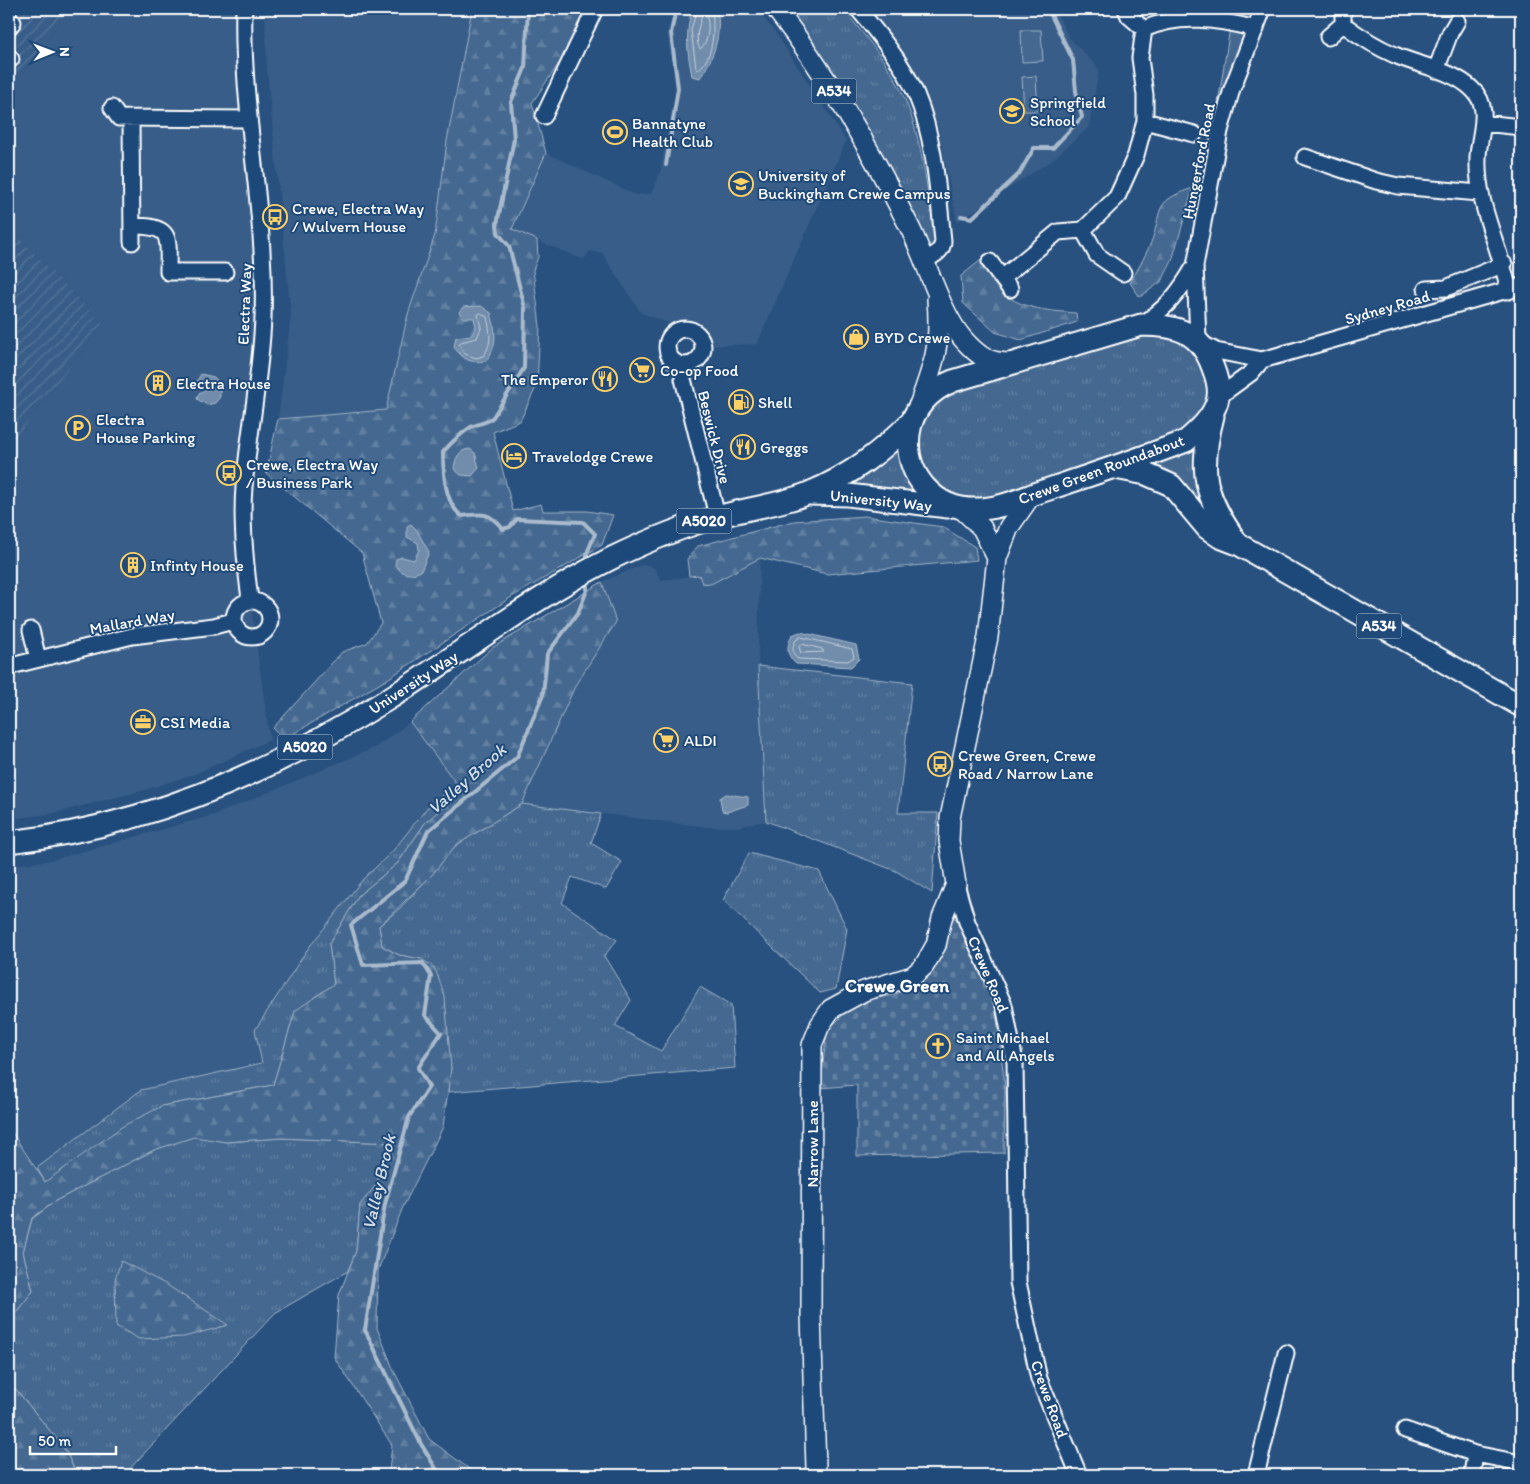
<svg xmlns="http://www.w3.org/2000/svg" width="1530" height="1484" font-family="Itim,sans-serif">
<style>
.built{fill:#375d88}
.industrial{fill:url(#industrial-furrows)}
.grass{fill:url(#grass-tufts);stroke:#a2b4c8}
.forest{fill:url(#forest-firs);stroke:#a2b4c8}
.cemetery{fill:url(#cemetery-stones);stroke:#a2b4c8}
.park{fill:#446890;stroke:#a2b4c8}
.water{fill:#718dab;stroke:#aabbcd}
.lines{fill:none;stroke-linecap:round;stroke-linejoin:round}
.shore{stroke:#c6d1dd;stroke-width:1}
.stream{stroke:#aabbcd;stroke-width:4}
.minor-casing{stroke:#fff;stroke-width:19}
.major-casing{stroke:#fff;stroke-width:22}
.highway-casing{stroke:#fff;stroke-width:25}
.minor{stroke:#1f4a7a;stroke-width:15}
.major{stroke:#1f4a7a;stroke-width:19}
.highway{stroke:#1f4a7a;stroke-width:21}
.labels{text-anchor:middle;stroke-width:4;stroke-linejoin:round;paint-order:stroke}
.shield{fill:#1f4a7a;stroke:#bcc9d7;stroke-width:1}
.shield-label{font-size:15px;font-weight:bold;fill:#fff}
.poi-label{font-size:16px;fill:#fff;stroke:#1f4a7a;text-anchor:start}
.street-label{font-size:16px;fill:#fff;stroke:#1f4a7a}
.water-label{font-size:18px;font-style:italic;fill:#d4dde6;stroke:#1f4a7a}
.quarter-label{font-size:19px;font-weight:bold;fill:#fff;stroke:#1f4a7a}
</style>
<defs>
<pattern id="industrial-furrows" width="10" height="10" patternUnits="userSpaceOnUse" patternTransform="scale(1.25)"><rect width="10" height="10" fill="#375d88"/><path d="M-1 1l2-2M0 10L10 0M9 11l2-2" fill="none" stroke="#55759a"/></pattern>
<pattern id="grass-tufts" width="24" height="20" patternUnits="userSpaceOnUse" patternTransform="scale(1.25)"><rect width="24" height="20" fill="#446890"/><path d="M3 7l-1-3M5 7V3M7 7l1-3M15 17l-1-3M17 17v-4M19 17l1-3" fill="none" stroke="#607fa1"/></pattern>
<pattern id="forest-firs" width="22" height="20" patternUnits="userSpaceOnUse" patternTransform="scale(1.25)"><rect width="22" height="20" fill="#446890"/><path d="M5 1l3.5 6h-7zM16 11l3.5 6h-7z" fill="#607fa1"/></pattern>
<pattern id="cemetery-stones" width="16" height="16" patternUnits="userSpaceOnUse" patternTransform="scale(1.25)"><rect width="16" height="16" fill="#446890"/><path d="M2 7V4a2 2 0 0 1 4 0v3zM10 15v-3a2 2 0 0 1 4 0v3z" fill="#607fa1"/></pattern>
</defs>
<rect width="100%" height="100%" fill="#28517f"/>
<filter id="ink" filterUnits="userSpaceOnUse"><feTurbulence type="fractalNoise" baseFrequency=".02" numOctaves="2"/><feDisplacementMap in="SourceGraphic" scale="10" xChannelSelector="R" yChannelSelector="G"/><feConvolveMatrix kernelMatrix="1 2 1 2 8 2 1 2 1" color-interpolation-filters="sRGB"/></filter>
<g filter="url(#ink)">
<path class="built" d="M70,9H244L263,243L244,556L270,740L195,774L145,790L51,814L9,819V446L103,324L9,227V90Z
M265,9H472L447,141L435,235L408,314L386,410L278,419L291,315L267,71Z
M675,9H756L775,32L846,141L757,344L703,346L686,329L641,313L602,253L589,251L584,260L512,230L546,153L636,195L651,194L660,173L676,90L667,33Z
M871,9H1055L1068,36L1099,69L1089,127L1051,161L957,222L938,126L902,49Z
M760,558L758,666L766,821L737,827H708L522,804L576,684L616,622L602,582L642,565H649L655,569L661,580L699,575L711,584Z
M410,722L458,785L430,804L392,852L363,879L307,950L255,1030L262,1063L141,1090L37,1168L9,1128V866L52,860L217,814L376,747Z"/>
<path class="industrial" d="M9,9H70L9,90Z
M9,227L103,324L9,446Z"/>
<path class="grass" d="M783,9H843C860,30 880,53 894,77C922,124 927,192 936,245L929,250Z
M1162,325L1210,359L1207,439L1221,520L1179,492L1114,468L1014,501L848,495L850,472L920,402Z
M758,666L912,683L898,813H938L932,893L896,871L766,821Z
M458,785L462,791L425,823L398,863L359,895L329,944L334,984L295,1012L273,1085L162,1106L45,1182L37,1168L141,1090L262,1063L255,1030L307,950L363,879L392,852L430,804Z
M522,804L601,814L591,843L622,862L606,889L572,877L562,903L617,940L604,956L631,1000L615,1026L661,1051L700,987L731,1005L735,1068L448,1092L451,1068L421,959L399,955L382,946L379,926L400,908L434,872L455,846Z
M749,853L819,871L847,929L836,989L820,993L723,900Z
M194,1136L226,1142L281,1138L391,1143L376,1185L360,1205L356,1251L348,1271L275,1313L124,1475H77L64,1448L9,1381V1321L33,1291L23,1252L32,1219L57,1200L154,1150Z"/>
<path class="forest" d="M472,9H587L564,56L532,103L546,153L512,229L537,240L538,257L533,270L540,326L537,385L520,421L493,432L513,511L541,504L543,511H587L613,515L602,545L510,598L386,680L284,739L273,728L342,652L367,643L381,623L362,553L266,473L278,419L386,410L408,314L435,235L447,141Z
M1193,188L1172,261L1162,281L1140,297L1130,283C1137,271 1144,258 1150,245C1164,211 1150,202 1193,188Z
M981,260C985,268 989,277 994,284C1013,309 1049,311 1076,313L1077,322L1021,340L995,332L963,303L961,276Z
M865,516L943,527L975,547L977,560L827,574L760,558L711,584L702,583L699,575L689,576L687,559L698,546L794,521Z
M602,582L616,622L576,684L522,804L455,846L431,876L379,926L382,946L399,955L421,959L435,968L445,997L451,1068L443,1127L403,1207L378,1270L377,1328L394,1371L429,1439L472,1471L473,1475H406L389,1471L392,1445L334,1357L339,1295L356,1251L360,1205L376,1185L391,1143L281,1138L226,1142L194,1137L154,1150L57,1200L32,1218L23,1252L33,1291L9,1321V1128L45,1182L123,1126L162,1106L273,1085L295,1011L334,984L329,944L359,895L398,863L425,823L462,791L410,722L492,648Z
M121,1261L167,1285L228,1325L184,1337L139,1339L116,1326L115,1279Z
M9,1381L64,1448L77,1475H9Z"/>
<path class="cemetery" d="M953,917L960,921L989,987L996,1011L1005,1087L1004,1153L857,1156V1085L820,1088L827,1031L857,1001L890,996L919,985L936,967Z"/>
<path class="park" d="M1233,9H1263L1220,131L1211,129L1218,103Z
M1041,30L1043,61L1022,62L1021,30Z
M1036,76L1038,111H1024L1022,77Z"/>
<path class="water" d="M692,9H717C722,34 714,58 700,78L692,76C687,50 685,35 692,9Z
M481,306L491,313C496,331 498,346 486,361C470,364 463,359 454,347L456,337L472,335L476,327L474,318H463L459,312L463,307Z
M201,374L214,377L220,384V397L215,403L207,405L197,399L199,393L209,388L208,384L197,381Z
M470,449L475,453L479,468L472,476L461,475L454,469C455,459 458,450 470,449Z
M411,524L416,529L429,552L421,571C410,576 403,575 395,565L396,559L402,557L414,560L419,550L418,543L407,537V526Z
M800,632L856,645L859,659L851,667L796,664C786,655 786,647 792,635Z
M726,794L748,797V805L727,812L722,811L720,798Z"/>
<g class="lines">
<path class="shore" d="M697,9L691,30L696,68L698,70C715,57 714,27 712,9
M706,14C710,24 709,43 700,49C694,39 699,26 702,15Z
M481,313L487,317C490,331 493,344 483,356L476,358L465,354L459,345L461,342L477,338L481,328L478,315Z
M801,637L852,649L854,657L848,661L798,659C791,654 792,646 796,640Z
M802,644L822,649L824,652L801,653L799,647Z"/>
<path class="stream" d="M528,9L525,68L511,102L514,139L497,224L498,233L509,246L525,308L524,368L493,417C486,424 478,423 471,427C460,434 452,442 443,452C443,471 445,505 462,516C483,513 489,512 503,529L510,527L517,519L583,522L595,534L587,553V563
M666,165L678,88L671,33L676,9
M961,216L972,218L1019,174L1034,148H1053L1082,117L1076,91L1073,60L1048,9
M440,1475L421,1444L365,1330L385,1204L409,1117L429,1087L418,1068L441,1033L425,1015L431,976L423,963L363,965L351,925L405,881L428,831L517,757L543,695L547,654L578,613L587,590V580"/>
<defs>
<path id="minor" d="M244,9C241,112 267,214 263,318C261,374 249,430 244,487C241,524 245,562 250,599
M858,9C880,36 902,62 916,94C935,139 938,192 943,241C943,251 934,256 925,260
M1126,9L1129,16L1144,29
M1343,9V24C1359,36 1376,47 1395,55C1419,66 1453,70 1472,89C1493,108 1478,136 1478,158C1476,204 1500,246 1509,291
M9,27L13,22
M1328,37L1343,24
M9,57L11,59
M1436,70L1450,33L1457,21
M112,108L119,118L248,119
M544,116L595,9
M131,118L132,242
M1145,121L1194,134
M1484,123L1521,127
M1305,157L1376,181L1398,186L1479,193
M132,226C174,226 168,237 168,272H225
M1083,230L1097,255L1123,273
M990,262L1010,289
M1002,278L1058,232L1083,230L1117,197L1136,155L1145,121V95L1140,58L1144,29C1180,13 1218,19 1256,29
M1426,289L1446,288L1504,264
M1141,325C1167,308 1179,293 1194,267
M667 347a18 18 0 1 1 36 0a18 18 0 1 1-36 0Z
M1198,339L1195,266L1220,131L1232,89L1263,9
M1201,343L1216,351L1262,360L1521,286
M683,365V379L717,516
M1218,397L1251,373L1262,360
M234 619a18 18 0 1 1 36 0a18 18 0 1 1-36 0Z
M31,630L38,659
M15,665L132,636L214,626L233,621
M956,884L967,922L1004,1005L1015,1062L1018,1282L1039,1379L1079,1475
M1405,1430L1475,1454
M1256,1475L1286,1353
M1472,1475L1475,1454L1521,1463"/>
<path id="major" d="M776,9C828,76 871,150 909,226C926,259 940,312 963,339C979,357 988,363 1012,363
M918,408C934,363 941,348 937,299
M962,509L982,528L997,558
M814,1475L816,1468L811,1315L812,1045L820,1025L831,1009L864,991L913,976L924,966L936,945L942,918L956,884L949,841L950,818L988,637L997,558L1009,527L1032,494"/>
<path id="highway" d="M1141,325C1177,325 1200,331 1213,368C1217,378 1220,392 1217,402C1212,418 1199,430 1186,441C1139,459 1091,475 1043,491C1022,498 1000,509 978,509C936,511 904,476 909,434C912,409 930,390 953,381Z
M1213,416C1198,473 1204,496 1238,544
M1115,468L1146,474L1171,485L1207,528L1220,537L1238,544L1521,706
M809,494L848,495L948,507
M9,842C144,827 270,773 385,701C461,654 532,598 612,558C647,541 683,526 721,516C749,508 783,504 809,493C850,476 881,452 912,421"/>
</defs>
<use href="#minor" class="minor-casing"/>
<use href="#major" class="major-casing"/>
<use href="#highway" class="highway-casing"/>
<use href="#minor" class="minor"/>
<use href="#major" class="major"/>
<use href="#highway" class="highway"/>
</g>
</g>
<defs>
<symbol id="school-ring" viewBox="-11 -11 22 22"><circle r="9.5" fill="#1f4a7a" stroke="#ffd166" stroke-width="1.5"/><path d="M0-5L7-2L0 1L-7-2ZM-4 1L0 2.5L4 1V4Q0 6-4 4Z" fill="#ffd166"/></symbol>
<symbol id="stadium-ring" viewBox="-11 -11 22 22"><circle r="9.5" fill="#1f4a7a" stroke="#ffd166" stroke-width="1.5"/><path d="M0-5a6.5 5 0 1 0 0 10a6.5 5 0 1 0 0-10ZM-3.5-1.8h7v3.6h-7Z" fill="#ffd166"/></symbol>
<symbol id="university-ring" viewBox="-11 -11 22 22"><circle r="9.5" fill="#1f4a7a" stroke="#ffd166" stroke-width="1.5"/><path d="M0-5L7-2L0 1L-7-2ZM-4 1L0 2.5L4 1V4Q0 6-4 4Z" fill="#ffd166"/></symbol>
<symbol id="bus-ring" viewBox="-11 -11 22 22"><circle r="9.5" fill="#1f4a7a" stroke="#ffd166" stroke-width="1.5"/><path d="M-5-6H5V4H4V6H2V4H-2V6H-4V4H-5ZM-3.5-4V0h7V-4ZM-3.5 1.2v1.5H-2V1.2ZM2 1.2v1.5H3.5V1.2Z" fill="#ffd166"/></symbol>
<symbol id="shop-ring" viewBox="-11 -11 22 22"><circle r="9.5" fill="#1f4a7a" stroke="#ffd166" stroke-width="1.5"/><path d="M-5-2.5h2.3a2.7 3.5 0 0 1 5.4 0H5L5.5 6h-11ZM-1.5-2.5h3a1.5 2.3 0 0 0-3 0Z" fill="#ffd166"/></symbol>
<symbol id="supermarket-ring" viewBox="-11 -11 22 22"><circle r="9.5" fill="#1f4a7a" stroke="#ffd166" stroke-width="1.5"/><path d="M-6-5.5h2.5l.6 2H6L4.5 2H-2.5L-4.4-4H-6ZM-1.5 3.2a1.3 1.3 0 1 0 .1 0ZM3 3.2a1.3 1.3 0 1 0 .1 0Z" fill="#ffd166"/></symbol>
<symbol id="restaurant-ring" viewBox="-11 -11 22 22"><circle r="9.5" fill="#1f4a7a" stroke="#ffd166" stroke-width="1.5"/><path d="M-5-6h1v4h1v-4h1v4h1v-4h1v5L-1.5 .5V6h-2V.5L-5-1ZM5-6V6H3V1.5H1.5Q1.5-4 5-6Z" fill="#ffd166"/></symbol>
<symbol id="building-ring" viewBox="-11 -11 22 22"><circle r="9.5" fill="#1f4a7a" stroke="#ffd166" stroke-width="1.5"/><path d="M-4-6H4V6H1V3H-1V6H-4ZM-2.5-4.3h1.7v1.8h-1.7ZM.8-4.3h1.7v1.8H.8ZM-2.5-1h1.7V.8h-1.7ZM.8-1h1.7V.8H.8Z" fill="#ffd166"/></symbol>
<symbol id="fuel-ring" viewBox="-11 -11 22 22"><circle r="9.5" fill="#1f4a7a" stroke="#ffd166" stroke-width="1.5"/><path d="M-5.5-6h7V0h2V4h1.3V-2.5L3-4.5l.8-.8L6-3V5H2.5V1h-1V6h-7ZM-4.2-4.7v3.2H.2V-4.7Z" fill="#ffd166"/></symbol>
<symbol id="parking-ring" viewBox="-11 -11 22 22"><circle r="9.5" fill="#1f4a7a" stroke="#ffd166" stroke-width="1.5"/><path d="M-3.5-5.5H1a3.5 3.5 0 0 1 0 7H-1V5.5H-3.5ZM-1-3.4V-.6H.8a1.4 1.4 0 0 0 0-2.8Z" fill="#ffd166"/></symbol>
<symbol id="hotel-ring" viewBox="-11 -11 22 22"><circle r="9.5" fill="#1f4a7a" stroke="#ffd166" stroke-width="1.5"/><path d="M-6-4.5h1.5V1H6V5H4.5V3h-9V5H-6ZM-4 0a1.8 1.8 0 1 1 3.6 0ZM.5 0V-2.5h3Q6-2.5 6 0Z" fill="#ffd166"/></symbol>
<symbol id="office-ring" viewBox="-11 -11 22 22"><circle r="9.5" fill="#1f4a7a" stroke="#ffd166" stroke-width="1.5"/><path d="M-6-3h4V-5.5h4V-3h4V5H-6ZM-1-4.5V-3h2v-1.5ZM-6 0V1H6V0Z" fill="#ffd166"/></symbol>
<symbol id="church-ring" viewBox="-11 -11 22 22"><circle r="9.5" fill="#1f4a7a" stroke="#ffd166" stroke-width="1.5"/><path d="M-1.2-6h2.4v3.5h3.3v2.4h-3.3V6h-2.4V-.1h-3.3v-2.4h3.3Z" fill="#ffd166"/></symbol>
</defs>
<g fill-rule="evenodd">
<use href="#school-ring" x="998" y="97" width="28" height="28"/>
<use href="#stadium-ring" x="601" y="118" width="28" height="28"/>
<use href="#university-ring" x="727" y="170" width="28" height="28"/>
<use href="#bus-ring" x="261" y="203" width="28" height="28"/>
<use href="#shop-ring" x="842" y="323" width="28" height="28"/>
<use href="#supermarket-ring" x="628" y="356" width="28" height="28"/>
<use href="#restaurant-ring" x="591" y="365" width="28" height="28"/>
<use href="#building-ring" x="144" y="369" width="28" height="28"/>
<use href="#fuel-ring" x="727" y="388" width="28" height="28"/>
<use href="#parking-ring" x="64" y="414" width="28" height="28"/>
<use href="#restaurant-ring" x="729" y="433" width="28" height="28"/>
<use href="#hotel-ring" x="500" y="442" width="28" height="28"/>
<use href="#bus-ring" x="215" y="459" width="28" height="28"/>
<use href="#building-ring" x="119" y="551" width="28" height="28"/>
<use href="#office-ring" x="129" y="708" width="28" height="28"/>
<use href="#supermarket-ring" x="652" y="726" width="28" height="28"/>
<use href="#bus-ring" x="926" y="750" width="28" height="28"/>
<use href="#church-ring" x="924" y="1032" width="28" height="28"/>
</g>
<g class="labels">
<g class="shield">
<rect x="811.5" y="78.5" width="45" height="25" rx="4"/>
<rect x="676.5" y="508.5" width="55" height="25" rx="4"/>
<rect x="1356.5" y="613.5" width="45" height="25" rx="4"/>
<rect x="277.5" y="734.5" width="55" height="25" rx="4"/>
</g>
<g class="shield-label">
<text x="834" y="96">A534</text>
<text x="704" y="526">A5020</text>
<text x="1379" y="631">A534</text>
<text x="305" y="752">A5020</text>
</g>
<g class="poi-label">
<text x="1030" y="108">Springfield<tspan x="1030" dy="18">School</tspan></text>
<text x="632" y="129">Bannatyne<tspan x="632" dy="18">Health Club</tspan></text>
<text x="758" y="181">University of<tspan x="758" dy="18">Buckingham Crewe Campus</tspan></text>
<text x="292" y="214">Crewe, Electra Way<tspan x="292" dy="18">/ Wulvern House</tspan></text>
<text x="874" y="343">BYD Crewe</text>
<text x="660" y="376">Co-op Food</text>
<text x="588" y="385" text-anchor="end">The Emperor</text>
<text x="176" y="389">Electra House</text>
<text x="758" y="408">Shell</text>
<text x="96" y="425">Electra<tspan x="96" dy="18">House Parking</tspan></text>
<text x="760" y="453">Greggs</text>
<text x="532" y="462">Travelodge Crewe</text>
<text x="246" y="470">Crewe, Electra Way<tspan x="246" dy="18">/ Business Park</tspan></text>
<text x="150" y="571">Infinty House</text>
<text x="160" y="728">CSI Media</text>
<text x="684" y="746">ALDI</text>
<text x="958" y="761">Crewe Green, Crewe<tspan x="958" dy="18">Road / Narrow Lane</tspan></text>
<text x="956" y="1043">Saint Michael<tspan x="956" dy="18">and All Angels</tspan></text>
</g>
<g class="street-label">
<text transform="translate(1198 161) rotate(-79)" y="6">Hungerford Road</text>
<text transform="translate(244 304) rotate(-88)" y="6">Electra Way</text>
<text transform="translate(1387 307) rotate(-16)" y="6">Sydney Road</text>
<text transform="translate(715 437) rotate(76)" y="6">Beswick Drive</text>
<text transform="translate(1101 469) rotate(-20)" y="6">Crewe Green Roundabout</text>
<text transform="translate(881 500) rotate(6)" y="6">University Way</text>
<text transform="translate(132 621) rotate(-10)" y="6">Mallard Way</text>
<text transform="translate(413 682) rotate(-33)" y="6">University Way</text>
<text transform="translate(989 974) rotate(67)" y="6">Crewe Road</text>
<text transform="translate(812 1144) rotate(-90)" y="6">Narrow Lane</text>
<text transform="translate(1050 1399) rotate(70)" y="6">Crewe Road</text>
</g>
<g class="water-label">
<text transform="translate(467 779) rotate(-41)" y="6">Valley Brook</text>
<text transform="translate(379 1182) rotate(-77)" y="6">Valley Brook</text>
</g>
<g class="quarter-label">
<text x="897" y="992">Crewe Green</text>
</g>
</g>
<rect width="1530" height="1484" fill="none" stroke="#1f4a7a" stroke-width="30"/>
<rect x="15" y="15" width="1500" height="1454" fill="none" stroke="#fff" stroke-width="2" filter="url(#ink)"/>
<g transform="translate(52 52) rotate(89)" stroke="#1f4a7a" stroke-width="4" paint-order="stroke">
<path d="M0-4L9 19L0 12L-9 19Z" fill="#ffffff"/>
<text y="-8" font-size="14" font-weight="bold" text-anchor="middle" fill="#ffffff">N</text>
</g>
<path d="M30 1446v8h86v-8" fill="none" stroke="#ffffff" stroke-width="2.5"/>
<text x="38" y="1446" font-size="15" fill="#ffffff" stroke="#1f4a7a" stroke-width="4" paint-order="stroke">50 m</text>
</svg>
